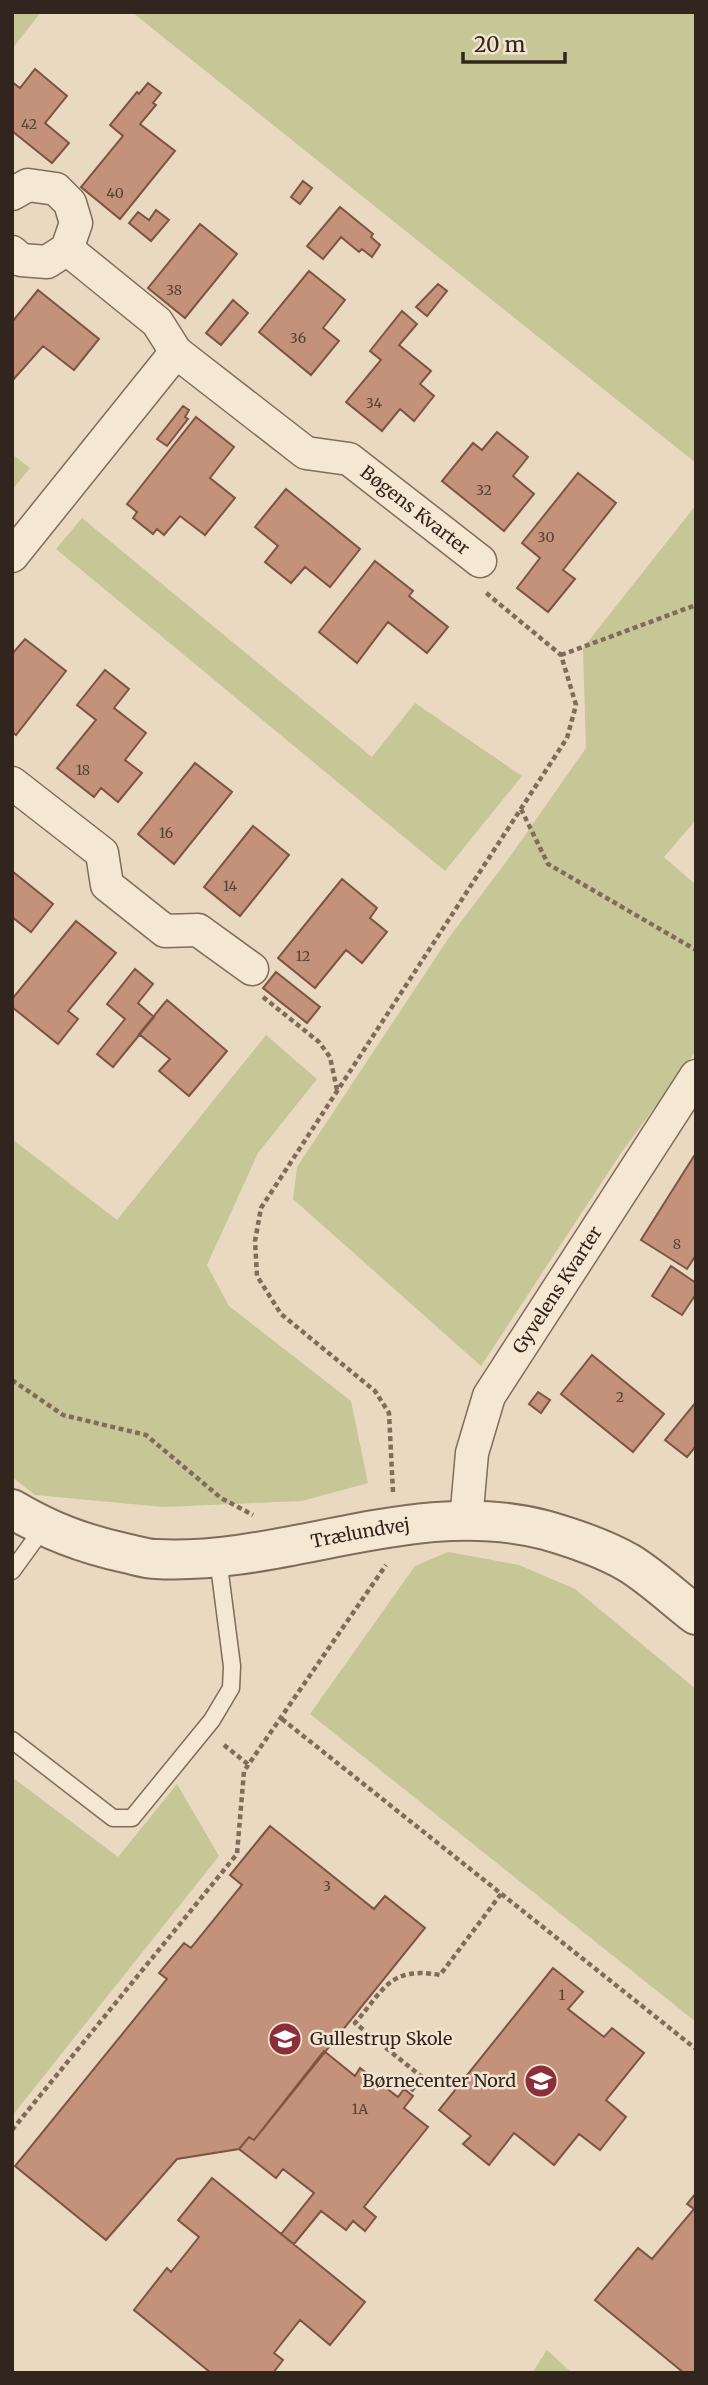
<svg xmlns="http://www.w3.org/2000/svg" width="708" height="2385" font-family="Merriweather,serif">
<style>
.green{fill:#c6c697}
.building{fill:#c4917a;stroke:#7e5443;stroke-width:2}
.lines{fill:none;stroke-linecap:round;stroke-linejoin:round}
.service-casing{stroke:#816b5a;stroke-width:19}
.minor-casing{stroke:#816b5a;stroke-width:35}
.tertiary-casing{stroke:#816b5a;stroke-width:42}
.path{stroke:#816b5a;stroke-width:4.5;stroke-dasharray:5 3.5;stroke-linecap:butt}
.service{stroke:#f5e8d3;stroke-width:16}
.minor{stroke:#f5e8d3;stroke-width:32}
.tertiary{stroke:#f5e8d3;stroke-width:38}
.labels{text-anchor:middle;stroke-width:5;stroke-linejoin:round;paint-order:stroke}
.number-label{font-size:14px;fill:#564034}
.street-label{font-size:18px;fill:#32251d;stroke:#f2e4d0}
.poi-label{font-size:18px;fill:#32251d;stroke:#f2e4d0;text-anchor:start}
</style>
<rect width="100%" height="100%" fill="#e9d9c1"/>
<path class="green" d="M12,12H41L12,49Z
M132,12H696V463L158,33Z
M12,454L30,468L12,490Z
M696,505V820L664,857L696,885V1051L621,1153L481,1366L293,1199L297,1167L448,939L509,858L586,748L583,648Z
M82,518L372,757L415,703L522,776L445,871L56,549Z
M266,1035L317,1079L258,1153L207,1265L229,1306L351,1401L368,1483L302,1501L164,1507L35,1495L12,1477V1139L117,1220Z
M448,1552L519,1565L575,1589L696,1689V2022L310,1714L415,1566Z
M12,1777L118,1857L177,1784L219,1856L12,2116Z
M547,2350L572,2373H532Z"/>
<path class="building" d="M35,69L67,96L45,123L69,143L52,163L12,131V82L20,88Z
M148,83L161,93L153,103L156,105L140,124L175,151L120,219L81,187L123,136L110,125L137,92L139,94Z
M303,181L312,188L300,204L291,197Z
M340,207L373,234L371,237L380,245L372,257L362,249L359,252L341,237L323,259L307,246Z
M156,210L169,220L151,241L129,223L138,212L149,220Z
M200,224L237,254L185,318L148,288Z
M309,271L345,300L323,328L339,341L311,375L259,332Z
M438,284L447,291L427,316L416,307Z
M38,290L99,339L74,370L43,346L12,381V322Z
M233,300L248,313L221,345L206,333Z
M402,311L417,324L399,345L431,371L420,384L434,396L414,421L400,409L382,431L346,402L381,360L370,351Z
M183,406L189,410L185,417L188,419L167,446L157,439Z
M196,417L234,447L210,478L235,498L205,535L180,516L164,535L157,529L153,534L133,518L137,512L127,504Z
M497,432L528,457L513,476L534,494L504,531L442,481L473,443L482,450Z
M578,473L616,503L563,570L575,579L548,612L517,588L540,558L522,543Z
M286,489L360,549L330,587L305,567L291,583L265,562L278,546L255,527Z
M375,561L413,591L409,596L448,627L427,653L388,622L357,663L319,632Z
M25,639L66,671L16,735L12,732V654Z
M105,670L129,689L114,708L146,733L125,760L142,773L118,802L101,788L94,797L57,768L96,720L77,705Z
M195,763L232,792L174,864L138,834Z
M253,826L289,855L240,916L204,887Z
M12,871L53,904L31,932L12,917Z
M342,879L377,908L370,918L387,932L362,963L346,950L315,988L278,958Z
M76,921L116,953L68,1011L78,1019L58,1044L12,1007V999Z
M135,969L153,984L138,1003L154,1017L113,1067L97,1054L125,1019L107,1004Z
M276,972L320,1007L307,1023L263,988Z
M167,1000L227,1051L189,1096L159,1071L170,1059L139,1034Z
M694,1156L696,1157V1255L687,1269L641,1240Z
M671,1266L696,1283V1294L682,1315L652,1296Z
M592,1355L664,1414L633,1452L561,1394Z
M538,1392L550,1400L541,1413L529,1404Z
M696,1402V1446L687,1457L665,1440Z
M270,1826L374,1909L385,1896L425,1928L254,2140L249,2137L239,2149L177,2159L106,2240L15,2166L167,1979L159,1973L184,1943L191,1948L242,1885L230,1875Z
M553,1968L583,1992L568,2009L604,2037L612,2028L644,2053L606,2100L626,2117L600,2150L579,2134L554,2165L514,2133L489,2165L463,2144L471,2136L439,2110Z
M324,2051L355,2076L360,2068L398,2097L404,2089L413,2096L404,2108L428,2127L364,2207L376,2217L365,2231L353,2221L346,2230L321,2211L294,2244L281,2234L314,2193L283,2169L276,2178L239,2149L249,2137L254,2140Z
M212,2178L365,2302L330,2345L300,2320L274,2353L283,2360L273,2373H211L134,2310L167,2268L171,2272L199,2237L178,2220Z
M696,2193V2373H684L595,2300L638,2248L652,2259L694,2209L687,2204Z"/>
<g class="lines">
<defs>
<path id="service" d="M12,1571L44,1527
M12,1740L113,1818H132L212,1720L231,1688L232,1666L218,1558"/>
<g id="minor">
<path d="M12,194L28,185L56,189L70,203L76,223L67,249L47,262L21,260L12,252"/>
<path id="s1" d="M67,249L157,322L176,352L306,453L349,459L480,561"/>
<path d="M12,556L176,352"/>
<path d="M12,783L102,853L107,885L165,931L198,930L252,969"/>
<path id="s2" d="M466,1521L472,1453L489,1396L696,1076"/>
</g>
<g id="tertiary">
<path id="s3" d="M12,1509C49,1531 83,1544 125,1553C135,1555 146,1559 156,1559C285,1566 416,1496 545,1530C573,1538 603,1548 629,1563C652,1577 674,1598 696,1615"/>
</g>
</defs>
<use href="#service" class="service-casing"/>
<use href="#minor" class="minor-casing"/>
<use href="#tertiary" class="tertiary-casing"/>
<path class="path" d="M561,655L696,605
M521,809L548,864L696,950
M263,997L319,1042L330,1057L337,1090
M12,1380L63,1415L146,1435L221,1498L253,1515
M393,1492L389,1413L375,1391L281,1314L257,1276L255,1241L261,1208L567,738L576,705L561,655L485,592
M282,1719L696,2049
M224,1745L249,1765
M411,2091L422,2077L355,2023C384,1990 389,1966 440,1975L501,1894
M12,2130L237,1854L244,1771L386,1565"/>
<use href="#service" class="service"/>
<use href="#minor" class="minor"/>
<use href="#tertiary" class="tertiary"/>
</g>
<defs>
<symbol id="school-disc" viewBox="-11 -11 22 22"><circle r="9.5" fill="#8b303a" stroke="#f2e4d0"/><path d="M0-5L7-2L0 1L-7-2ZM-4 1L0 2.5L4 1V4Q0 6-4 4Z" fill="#fff"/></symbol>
</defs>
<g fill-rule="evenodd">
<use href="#school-disc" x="266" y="2020" width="38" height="38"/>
<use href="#school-disc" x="522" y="2062" width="38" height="38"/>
</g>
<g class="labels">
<g class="number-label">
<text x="29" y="129">42</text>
<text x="115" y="198">40</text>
<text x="174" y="295">38</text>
<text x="298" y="343">36</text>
<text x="374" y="408">34</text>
<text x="484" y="495">32</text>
<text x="546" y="542">30</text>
<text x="83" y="775">18</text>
<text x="166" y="838">16</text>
<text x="230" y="891">14</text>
<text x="303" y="961">12</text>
<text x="677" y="1249">8</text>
<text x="620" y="1402">2</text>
<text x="327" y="1891">3</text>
<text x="562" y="2000">1</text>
<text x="360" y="2114">1A</text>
</g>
<g class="street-label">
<text dy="6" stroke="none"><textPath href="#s1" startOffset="443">Bøgens Kvarter</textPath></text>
<text dy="6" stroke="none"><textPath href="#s2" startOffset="254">Gyvelens Kvarter</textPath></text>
<text dy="6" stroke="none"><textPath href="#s3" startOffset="360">Trælundvej</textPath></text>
</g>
<g class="poi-label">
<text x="310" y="2045">Gullestrup Skole</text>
<text x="516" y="2087" text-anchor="end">Børnecenter Nord</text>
</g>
</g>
<rect width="708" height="2385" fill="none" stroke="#32251d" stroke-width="28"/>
<path d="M463 52v10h102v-10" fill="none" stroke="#32251d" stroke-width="3.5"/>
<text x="474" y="52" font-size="21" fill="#32251d" stroke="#f2e4d0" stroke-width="5" paint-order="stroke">20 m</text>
</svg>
